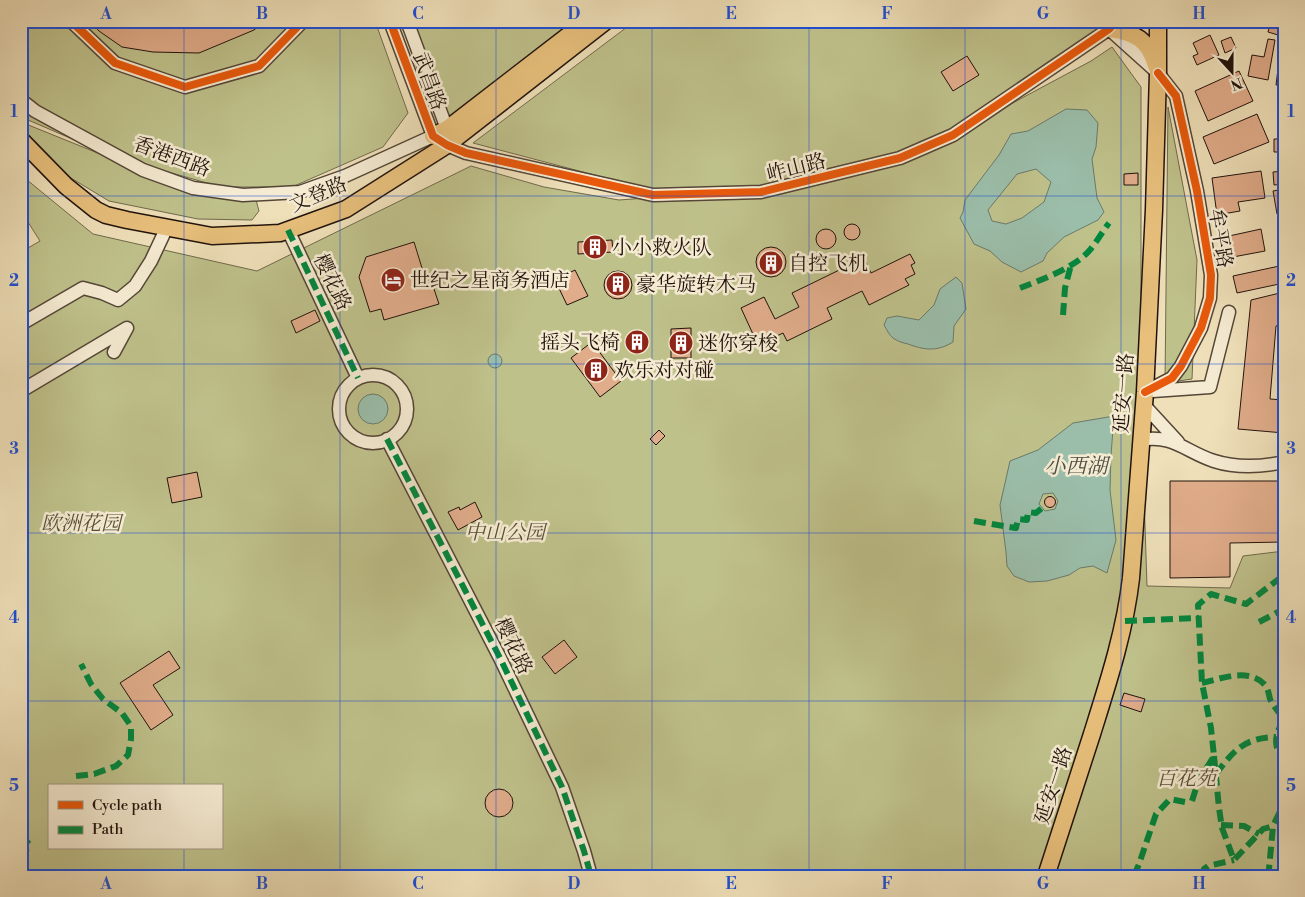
<svg xmlns="http://www.w3.org/2000/svg" width="1305" height="897" font-family="'Libre Bodoni','Noto Serif SC',serif">
<style>
.green{fill:#bfc18b;stroke:#706a4c;fill-rule:evenodd}
.water{fill:#9bbeaa;stroke:#6a7a6b;fill-rule:evenodd}
.building{fill:#e0ac8a;stroke:#21130c}
.lines{fill:none;stroke-linecap:round;stroke-linejoin:round}
.minor-casing{stroke:#544637;stroke-width:15}
.major-casing{stroke:#21130c;stroke-width:19}
.minor{stroke:#f5ebd2;stroke-width:12}
.major{stroke:#e8c07c;stroke-width:16}
.quiet{stroke:#00873e;stroke-width:6;stroke-dasharray:12 6;stroke-linecap:butt}
.cycleway-casing{stroke:#f5ebd2;stroke-width:11}
.cycleway{stroke:#e8590c;stroke-width:8}
.grid{fill:none;stroke:#1d4ed8;stroke-width:1;stroke-opacity:0.55}
.labels{text-anchor:middle;stroke-width:5;stroke-linejoin:round;paint-order:stroke}
.street-label{font-size:20px;fill:#21130c;stroke:#f5ebd2}
.poi-label{font-size:20px;fill:#21130c;stroke:#f5ebd2;text-anchor:start}
.park-label{font-size:20px;font-style:italic;fill:#585038;stroke:#f5ebd2}
.water-label{font-size:21px;font-style:italic;fill:#4c4f43;stroke:#f5ebd2}
.neatline{fill:none;stroke:#1d4ed8;stroke-width:2}
.grid-label{font-size:16px;text-anchor:middle;font-weight:bold;fill:#1d4ed8}
</style>
<rect width="100%" height="100%" fill="#efe0b9"/>
<filter id="stains"><feTurbulence type="fractalNoise" baseFrequency=".004" numOctaves="4"/><feColorMatrix values="0 0 0 0 .2 0 0 0 0 .09 0 0 0 0 .02 0 0 0 .5 -.17"/></filter>
<radialGradient id="worn" r=".72"><stop offset=".6" stop-color="#630" stop-opacity="0"/><stop offset="1" stop-color="#630" stop-opacity=".3"/></radialGradient>
<path class="green" d="M21,21H375L408,113L383,147L292,187H221L112,156L21,117Z
M412,21H573L448,118Z
M635,21H1109L1104,27L950,132L893,155L760,187L655,191L473,143Z
M1112,47L1141,87V405L1147,586L1230,588L1243,556L1284,551V876H21V252L40,241L21,211V175L93,234L257,271L471,166L544,187L619,200L701,194L761,192L900,158L953,135L1091,61ZM49,786H221V848H49Z
M1168,107L1197,260L1192,379L1165,383Z
M21,122L194,192L256,200L259,211L252,220L198,219L109,201L61,172L21,130Z"/>
<path class="water" d="M1066,109L1087,110L1098,123L1096,147L1092,159L1097,198L1104,212L1098,220L1064,237L1047,253L1043,261L1021,272L1002,262L990,251L974,244L960,218L963,212L965,200L999,155L1011,134L1028,131ZM1036,169L1051,182L1044,202L1022,218L1006,224L992,221L988,210L1017,174Z
M956,277L962,283L966,309L954,326L953,342C937,352 924,350 908,344C903,343 897,341 893,338C889,335 887,330 884,325L887,318L897,316L919,320L934,305L940,289Z
M488 361a7 7 0 1 1 14 0a7 7 0 1 1-14 0Z
M358 409a15 15 0 1 1 30 0a15 15 0 1 1-30 0Z
M1114,416L1111,455L1110,490L1116,540L1107,573L1093,566L1080,568L1069,575L1047,581L1029,582L1014,576L1007,566L1006,552L1000,505L1010,461L1038,450L1073,423ZM1053,493L1058,501L1055,509L1045,511L1039,504L1043,494Z"/>
<path class="building" d="M90,21H157L162,23L183,21H265L254,30L199,53L153,52L122,47L99,31Z
M1271,21H1281L1278,35L1268,32Z
M1210,35L1219,55L1197,65L1193,56L1198,54L1193,43Z
M1231,37L1236,48L1225,53L1221,41Z
M1268,39L1275,40L1268,80L1248,76L1252,55L1264,57Z
M967,56L979,75L953,91L941,72Z
M1278,69L1284,70V85H1276Z
M1239,71L1253,101L1208,121L1195,91Z
M1257,114L1269,142L1214,164L1203,137Z
M1283,127H1284V152H1274V139H1282Z
M1261,171L1265,198L1238,202L1240,211L1217,215L1212,178Z
M1284,171V184L1274,185L1273,172Z
M1138,173V185H1124V174Z
M1284,189V213L1277,214L1273,191Z
M844 232a8 8 0 1 1 16 0a8 8 0 1 1-16 0Z
M1261,229L1265,251L1233,257L1229,236Z
M816 239a10 10 0 1 1 20 0a10 10 0 1 1-20 0Z
M612,240L613,252L578,254V242Z
M414,242L426,281L431,280L439,304L384,320L381,309L370,312L359,277L366,257Z
M756 262a15 15 0 1 1 30 0a15 15 0 1 1-30 0Z
M910,254L915,263L911,265L915,274L905,279L909,285L869,305L862,291L827,308L832,319L787,341L783,333L758,345L741,308L764,297L775,319L799,307L792,293L864,258L871,273Z
M1284,265V283L1237,293L1233,276Z
M575,270L588,296L567,305L555,280Z
M604 285a14 14 0 1 1 28 0a14 14 0 1 1-28 0Z
M1284,292V324L1276,326L1270,399L1284,400V433L1238,429L1251,300Z
M315,310L320,321L296,333L291,321Z
M691,328V358H671V329Z
M626 343a11 11 0 1 1 22 0a11 11 0 1 1-22 0Z
M592,342L621,381L600,397L571,358Z
M659,430L665,436L656,445L650,439Z
M197,472L202,497L172,503L167,478Z
M1170,481H1284V542L1230,543V577L1170,578Z
M1044.5 502a5.5 5.5 0 1 1 11 0a5.5 5.5 0 1 1-11 0Z
M475,502L482,517L458,530L448,512L459,507L460,510Z
M564,640L577,657L555,674L542,657Z
M169,651L180,668L153,685L173,715L151,730L120,683Z
M1124,693L1145,699L1141,712L1120,705Z
M485 803a14 14 0 1 1 28 0a14 14 0 1 1-28 0Z"/>
<g class="lines">
<defs>
<path id="minor" d="M71,21L115,63L185,87L259,66L303,21
M390,21L433,136L447,145L466,153L653,195L761,192L900,158L953,135L1109,29L1116,21
M407,21L447,129V137
M1109,29L1158,73L1176,96L1197,191L1211,275L1210,298L1201,328L1181,366L1172,378L1145,392
M21,100L35,111L143,170L193,188L243,195L300,192L345,176L433,136
M288,230L358,378
M21,324L83,288L102,293L118,300L135,286L151,261L167,227
M339 409a34 34 0 1 1 68 0a34 34 0 1 1-68 0Z
M21,391L127,328L114,352
M1153,391L1210,387L1229,312
M1144,405L1178,442
M387,439L500,658L562,787L584,851L591,876
M1141,440C1173,434 1186,452 1214,461C1236,468 1261,467 1284,462"/>
<path id="major" d="M1109,29C1135,32 1149,40 1156,66
M433,136L447,129L587,21
M21,140L66,186L96,210L106,215L127,220L212,236L280,233L346,209L447,145L606,21
M1046,876C1061,829 1077,781 1092,734C1108,683 1125,631 1131,578L1145,392L1154,210L1158,73V21"/>
</defs>
<use href="#minor" class="minor-casing"/>
<use href="#major" class="major-casing"/>
<use href="#minor" class="minor"/>
<use href="#major" class="major"/>
<path class="quiet" d="M288,230L358,378
M1020,288C1041,280 1074,268 1089,251C1096,243 1102,232 1109,223
M1063,315L1065,288L1071,265
M387,439L500,658L562,787L584,851L591,876
M974,521L1016,528L1018,519L1027,520L1028,512L1036,513L1042,508
M1125,621L1199,618
M1259,622L1284,609
M1202,683C1220,679 1249,667 1265,685C1268,688 1269,695 1270,699C1274,707 1278,712 1284,718
M1284,720C1275,733 1272,747 1284,760
M1214,756L1219,808L1222,828L1234,860L1263,829L1273,826
M1216,774C1234,750 1244,738 1276,737
M76,776L94,774L116,766L128,755L131,739V726L122,713L103,699L91,684L81,664
M1192,801L1198,782L1214,756L1211,728L1202,683L1198,605L1211,594L1246,604L1284,575
M1221,825L1244,826L1259,834
M21,835L30,845L21,857
M1134,876L1139,864L1156,814L1170,799L1185,802
M1205,876L1204,869L1208,866L1234,860
M1266,876L1269,869L1273,826L1284,803"/>
<defs>
<path id="cycleway" d="M71,21L115,63L185,87L259,66L303,21
M390,21L433,136L447,145L466,153L653,195L761,192L900,158L953,135L1109,29L1116,21
M1145,392L1172,378L1181,366L1201,328L1210,298L1211,275L1197,191L1176,96L1158,73"/>
</defs>
<use href="#cycleway" class="cycleway-casing"/>
<use href="#cycleway" class="cycleway"/>
</g>
<path class="grid" d="M184,21V786M340,21V876M496,21V876M652,21V876M809,21V876M965,21V876M1121,21V876M21,196H1284M21,364H1284M21,533H1284M21,701H1284M184,848V876"/>
<defs>
<symbol id="building-disc" viewBox="-11 -11 22 22"><circle r="9.5" fill="#8f2418" stroke="#f5ebd2"/><path d="M-4-6H4V6H1V3H-1V6H-4ZM-2.5-4.3h1.7v1.8h-1.7ZM.8-4.3h1.7v1.8H.8ZM-2.5-1h1.7V.8h-1.7ZM.8-1h1.7V.8H.8Z" fill="#fff"/></symbol>
<symbol id="hotel-disc" viewBox="-11 -11 22 22"><circle r="9.5" fill="#8f2418" stroke="#f5ebd2"/><path d="M-6-4.5h1.5V1H6V5H4.5V3h-9V5H-6ZM-4 0a1.8 1.8 0 1 1 3.6 0ZM.5 0V-2.5h3Q6-2.5 6 0Z" fill="#fff"/></symbol>
</defs>
<g fill-rule="evenodd">
<use href="#building-disc" x="581" y="233" width="28" height="28"/>
<use href="#building-disc" x="757" y="249" width="28" height="28"/>
<use href="#hotel-disc" x="379" y="266" width="28" height="28"/>
<use href="#building-disc" x="604" y="270" width="28" height="28"/>
<use href="#building-disc" x="623" y="328" width="28" height="28"/>
<use href="#building-disc" x="667" y="329" width="28" height="28"/>
<use href="#building-disc" x="582" y="356" width="28" height="28"/>
</g>
<g class="labels">
<g class="street-label">
<text transform="translate(430 81) rotate(70)" y="7">武昌路</text>
<text transform="translate(172 156) rotate(20)" y="7">香港西路</text>
<text transform="translate(796 167) rotate(-14)" y="7">岞山路</text>
<text transform="translate(318 194) rotate(-23)" y="7">文登路</text>
<text transform="translate(1221 238) rotate(81)" y="7">牟平路</text>
<text transform="translate(333 282) rotate(64)" y="7">樱花路</text>
<text transform="translate(1123 393) rotate(-86)" y="7">延安一路</text>
<text transform="translate(514 646) rotate(64)" y="7">樱花路</text>
<text transform="translate(1053 785) rotate(-72)" y="7">延安一路</text>
</g>
<g class="poi-label">
<text x="612" y="254">小小救火队</text>
<text x="788" y="270">自控飞机</text>
<text x="410" y="287">世纪之星商务酒店</text>
<text x="636" y="291">豪华旋转木马</text>
<text x="620" y="349" text-anchor="end">摇头飞椅</text>
<text x="698" y="350">迷你穿梭</text>
<text x="614" y="377">欢乐对对碰</text>
</g>
<g class="park-label">
<text x="81" y="530">欧洲花园</text>
<text x="505" y="539">中山公园</text>
<text x="1186" y="785">百花苑</text>
</g>
<g class="water-label">
<text x="1076" y="473">小西湖</text>
</g>
</g>
<rect width="1305" height="897" fill="none" stroke="#efe0b9" stroke-width="55"/>
<rect x="48" y="784" width="175" height="65" fill="#f5ebd2" stroke="#a09583"/>
<rect x="58" y="801" width="25" height="8" fill="#e8590c" stroke="#a09583"/>
<text x="92" y="810" font-size="15" fill="#21130c">Cycle path</text>
<rect x="58" y="826" width="25" height="8" fill="#00873e" stroke="#a09583"/>
<text x="92" y="834" font-size="15" fill="#21130c">Path</text>
<g transform="translate(1232 72) rotate(159)" stroke="#f5ebd2" stroke-width="4" paint-order="stroke">
<path d="M0-4L9 19L0 12L-9 19Z" fill="#21130c"/>
<text y="-8" font-size="14" font-weight="bold" text-anchor="middle" fill="#21130c">N</text>
</g>
<rect x="28" y="28" width="1250" height="842" class="neatline"/>
<g class="grid-label">
<text x="106" y="19">A</text>
<text x="262" y="19">B</text>
<text x="418" y="19">C</text>
<text x="574" y="19">D</text>
<text x="731" y="19">E</text>
<text x="887" y="19">F</text>
<text x="1043" y="19">G</text>
<text x="1199" y="19">H</text>
<text x="14" y="117">1</text>
<text x="1291" y="117">1</text>
<text x="14" y="286">2</text>
<text x="1291" y="286">2</text>
<text x="14" y="454">3</text>
<text x="1291" y="454">3</text>
<text x="14" y="623">4</text>
<text x="1291" y="623">4</text>
<text x="14" y="791">5</text>
<text x="1291" y="791">5</text>
<text x="106" y="889">A</text>
<text x="262" y="889">B</text>
<text x="418" y="889">C</text>
<text x="574" y="889">D</text>
<text x="731" y="889">E</text>
<text x="887" y="889">F</text>
<text x="1043" y="889">G</text>
<text x="1199" y="889">H</text>
</g>
<rect width="100%" height="100%" filter="url(#stains)"/>
<rect width="100%" height="100%" fill="url(#worn)"/>
</svg>
